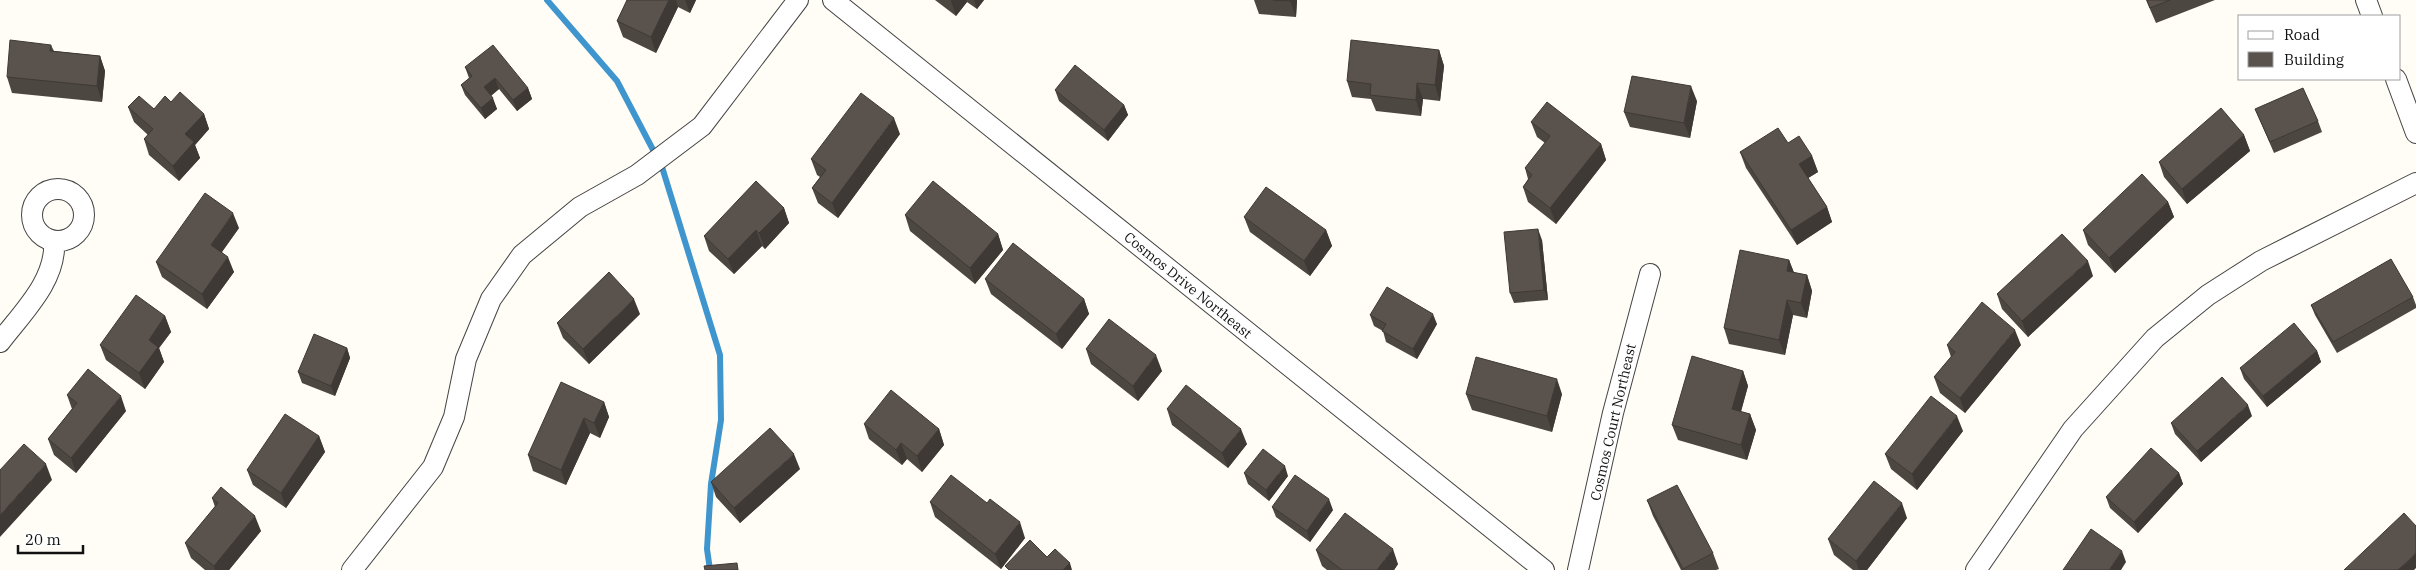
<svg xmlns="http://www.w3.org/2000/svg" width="2416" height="570" font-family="'IBM Plex Serif',serif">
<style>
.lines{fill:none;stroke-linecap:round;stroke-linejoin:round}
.stream{stroke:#3f96cf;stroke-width:6}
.minor-casing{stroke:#444;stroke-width:22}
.minor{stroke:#fff;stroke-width:20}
.wall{fill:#4d4742}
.shaded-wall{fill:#3f3936}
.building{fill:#5a524d;stroke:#3f3936}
.labels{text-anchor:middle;stroke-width:5;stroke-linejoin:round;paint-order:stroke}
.street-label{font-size:14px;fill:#111;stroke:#fff}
</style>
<rect width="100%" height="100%" fill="#fffdf5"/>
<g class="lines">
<path class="stream" d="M547,0L617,81L662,167L720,355L721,420L711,484L707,549L710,570"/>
<defs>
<path id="minor" d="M833,0L1544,570
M2366,0L2372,16
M2396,79L2416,133
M32 215a26 26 0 1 1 52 0a26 26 0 1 1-52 0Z
M0,342C22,313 57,280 54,241
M352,570L433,467L454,417L466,359L491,299L522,255L580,207L637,175L702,126L798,0
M1578,570L1613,413L1650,274
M1976,570L2073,429L2155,338L2208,295L2261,261L2416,183"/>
</defs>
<use href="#minor" class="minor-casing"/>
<use href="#minor" class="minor"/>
</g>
<path class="wall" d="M627,0H696L690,13L678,7L656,53L623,37L617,21Z
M935,0H984L977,9L967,2L956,16Z
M1254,0H1297L1296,17L1259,14Z
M2146,0H2215L2156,23Z
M51,45L54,51L100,56L105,71L102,102L12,93L7,77Z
M1439,50L1444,66L1440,101L1423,99L1421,116L1376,111L1371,99L1352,97L1347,81Z
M465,67L528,88L532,99L517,111L499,89L491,96L497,109L485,119L465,95L461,85L469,78Z
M1055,90L1124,105L1128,115L1108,141L1059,101Z
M1697,101L1690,138L1630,127L1624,112Z
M171,102L204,114L209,129L195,145L200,158L179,181L149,155L144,139L148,135L134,122L128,107L154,109Z
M2255,109L2318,121L2322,132L2274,153Z
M1531,122L1601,144L1606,160L1556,224L1528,202L1523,187L1528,179L1525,168L1545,143L1537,137Z
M900,134L838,218L818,203L812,188L820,177L817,175L811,159Z
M2244,135L2250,151L2187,204L2164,177L2159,162Z
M1788,143L1812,156L1818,172L1808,178L1827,207L1832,222L1797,245L1746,168L1740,152Z
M2168,202L2174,217L2115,273L2088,245L2083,230Z
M784,208L789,223L765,249L762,246L734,274L709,251L704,236Z
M905,215L998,234L1003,250L975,284L910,231Z
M1244,217L1326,230L1332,246L1310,276L1250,232Z
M239,228L222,252L234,272L207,309L162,277L156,262Z
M1542,240L1548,300L1514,303L1510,293Z
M1789,260L1794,273L1807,275L1812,291L1807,318L1793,315L1785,355L1729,344L1724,328Z
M2093,276L2028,337L2002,309L1997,294Z
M985,279L1084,299L1089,314L1062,349L991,294Z
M2413,297L2416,305V308L2337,353L2315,315L2311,305Z
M640,314L589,364L563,338L557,323Z
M1370,315L1437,324L1417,359L1386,342L1383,331L1374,326Z
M165,316L171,332L159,348L164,362L145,389L106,360L100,345Z
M1947,345H2021L1965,413L1940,393L1934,377L1951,357Z
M347,348L350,358L335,396L302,383L298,372Z
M1086,349L1162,371L1138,401L1091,364Z
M2317,351L2321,362L2267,407L2244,379L2240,368Z
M1743,371L1748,386L1741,412L1750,414L1756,430L1747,460L1678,440L1672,425Z
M1466,394H1562L1552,432L1472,410Z
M67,395L126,411L76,473L54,455L48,439L72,409Z
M604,402L609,417L600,438L590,433L566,485L533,471L528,455Z
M1167,409L1247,444L1228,468L1172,425Z
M2252,416L2201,462L2175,434L2171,423Z
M864,424L939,429L944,445L922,472L907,459L902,465L869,439Z
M1963,431L1917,490L1891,469L1885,454Z
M319,436L325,452L286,508L253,485L247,470Z
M800,469L740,523L716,497L711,482Z
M1244,473L1288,476L1269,501L1248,484Z
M2179,473L2183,484L2138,533L2110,508L2106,497Z
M212,498L261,531L229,570H205L191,558L185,543L215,507Z
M1647,500L1713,553L1719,569L1716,570H1681L1653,516Z
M930,502L987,503L1025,538L1001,569L935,517Z
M1272,507L1333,510L1310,542L1276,517Z
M1907,518L1867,570H1853L1834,555L1828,539Z
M1316,550L1398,564L1394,570H1327L1322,566Z"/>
<path class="shaded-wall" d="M669,0H676L678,7L656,53L651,37Z
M685,0H696L690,13Z
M951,0H966L967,2L956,16L951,1Z
M974,0H984L977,9Z
M1290,0H1297L1296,17L1290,1Z
M1439,50L1444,66L1440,101L1435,85Z
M100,56L105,71L102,102L97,86Z
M495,78L499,89L488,98L484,87Z
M1417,83L1423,99L1421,116L1416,100Z
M1691,86L1697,101L1690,138L1684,123Z
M528,88L532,99L517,111L513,100Z
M493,98L497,109L485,119L481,108Z
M1124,105L1128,115L1108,141L1104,130Z
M204,114L209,129L195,145L200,158L179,181L173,166L185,134Z
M894,118L900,134L838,218L832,203Z
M2244,135L2250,151L2187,204L2182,189Z
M1601,144L1606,160L1556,224L1550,208Z
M1812,156L1818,172L1805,180L1799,164Z
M2168,202L2174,217L2115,273L2109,258Z
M1827,207L1832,222L1797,245L1791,230Z
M784,208L789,223L765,249L759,233Z
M233,213L239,228L216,260L211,245Z
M1538,229L1542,240L1548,300L1544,290Z
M756,230L762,246L734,274L728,259Z
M1326,230L1332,246L1310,276L1304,261Z
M998,234L1003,250L975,284L970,268Z
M228,257L234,272L207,309L202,294Z
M1789,260L1795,275L1787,271Z
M2088,261L2093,276L2028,337L2022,321Z
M1807,275L1812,291L1807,318L1801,303Z
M634,299L640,314L589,364L583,349Z
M1084,299L1089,314L1062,349L1056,334Z
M1787,300L1793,315L1785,355L1779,340Z
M1433,314L1437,324L1417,359L1413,349Z
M165,316L171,332L159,348L164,362L145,389L139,373L149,340Z
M2015,330L2021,345L1965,413L1960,398Z
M347,348L350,358L335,396L331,386Z
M2317,351L2321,362L2267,407L2263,396Z
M1156,355L1162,371L1138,401L1133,386Z
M1743,371L1748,386L1737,424L1732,409Z
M1557,379L1562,394L1552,432L1547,416Z
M121,396L126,411L76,473L71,458Z
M604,402L609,417L600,438L594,423Z
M2248,405L2252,416L2201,462L2197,451Z
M1750,414L1756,430L1747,460L1741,445Z
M1957,416L1963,431L1917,490L1912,474Z
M584,418L590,433L566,485L561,470Z
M939,429L944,445L922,472L917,456Z
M1241,429L1247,444L1228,468L1222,453Z
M319,436L325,452L286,508L281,493Z
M901,443L907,459L902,465L896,450Z
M794,454L800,469L740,523L734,508Z
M46,464L52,480L0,537V515Z
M1285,466L1288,476L1269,501L1266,490Z
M2179,473L2183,484L2138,533L2134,522Z
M1329,499L1333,510L1310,542L1307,531Z
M1902,503L1907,518L1867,570H1859L1856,561Z
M255,516L261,531L229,570H215L214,566Z
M1020,522L1025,538L1001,569L995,554Z
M1393,549L1398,564L1394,570H1377Z
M2122,551L2126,562L2121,570H2109Z
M2416,553V568L2414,570H2398Z
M1070,563L1072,570H1063Z"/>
<path class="building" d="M627,0H669L651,37L617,21Z
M1273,0H1290V1Z
M2147,0H2170L2150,8Z
M10,40L51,45L50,51L100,56L97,86L7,77Z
M1351,40L1439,50L1435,85L1417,83L1416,100L1370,95L1371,84L1347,81Z
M493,45L528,88L513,100L495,78L484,87L493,98L481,108L461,85L472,76L465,67Z
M1075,65L1124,105L1104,130L1055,90Z
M1632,76L1691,86L1684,123L1624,112Z
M2303,88L2318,121L2270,142L2255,109Z
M180,92L204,114L185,134L194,142L173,166L144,139L153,129L128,107L139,96L154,109L165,96L171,102Z
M861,93L894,118L832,203L812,188L826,170L811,159Z
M1547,102L1601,144L1550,208L1523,187L1532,175L1525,168L1550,136L1531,122Z
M2221,108L2244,135L2182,189L2159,162Z
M1778,128L1788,143L1799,136L1812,156L1799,164L1827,207L1791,230L1740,152Z
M2142,174L2168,202L2109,258L2083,230Z
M756,181L784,208L759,233L756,230L728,259L704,236Z
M933,181L998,234L970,268L905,215Z
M1266,187L1326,230L1304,261L1244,217Z
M205,193L233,213L211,245L228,257L202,294L156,262Z
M1538,229L1544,290L1510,293L1504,232Z
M2062,234L2088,261L2022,321L1997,294Z
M1013,243L1084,299L1056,334L985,279Z
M1740,250L1789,260L1787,271L1807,275L1801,303L1787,300L1779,340L1724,328Z
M2391,259L2413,297L2333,342L2311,305Z
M609,272L634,299L583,349L557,323Z
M1387,287L1433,314L1413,349L1382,331L1386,324L1370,315Z
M136,295L165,316L149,340L158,347L139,373L100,345Z
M1982,302L2015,330L1960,398L1934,377L1955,352L1947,345Z
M1109,319L1156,355L1133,386L1086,349Z
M2294,323L2317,351L2263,396L2240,368Z
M314,334L347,348L331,386L298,372Z
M1692,356L1743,371L1732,409L1750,414L1741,445L1672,425Z
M1476,357L1557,379L1547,416L1466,394Z
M88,369L121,396L71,458L48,439L77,403L67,395Z
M2222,377L2248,405L2197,451L2171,423Z
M561,382L604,402L594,423L584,418L561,470L528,455Z
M1186,385L1241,429L1222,453L1167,409Z
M891,390L939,429L917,456L901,443L896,450L864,424Z
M1931,396L1957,416L1912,474L1885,454Z
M285,414L319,436L281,493L247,470Z
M770,428L794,454L734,508L711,482Z
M24,444L46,464L0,515V470Z
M2151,448L2179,473L2134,522L2106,497Z
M1263,449L1285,466L1266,490L1244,473Z
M951,475L987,503L990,499L1020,522L995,554L930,502Z
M1295,475L1329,499L1307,531L1272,507Z
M1874,481L1902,503L1856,561L1828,539Z
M1677,485L1713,553L1683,569L1647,500Z
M221,487L255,516L214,566L185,543L218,503L212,498Z
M1345,513L1393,549L1377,570H1342L1316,550Z
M2404,513L2416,526V553L2398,570H2344Z
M2091,529L2122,551L2109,570H2063Z
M1030,540L1047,557L1055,549L1070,563L1063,570H1009L1005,566Z
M737,563L738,570H705L704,566Z"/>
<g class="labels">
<g class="street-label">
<text transform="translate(1188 285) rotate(39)" y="5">Cosmos Drive Northeast</text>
<text transform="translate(1613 422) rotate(-77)" y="5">Cosmos Court Northeast</text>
</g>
</g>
<rect x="2238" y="15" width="162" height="65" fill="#ffffff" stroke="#a0a0a0"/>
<rect x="2248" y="31" width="25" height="8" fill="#ffffff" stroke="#a0a0a0"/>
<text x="2284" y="40" font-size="15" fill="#111111">Road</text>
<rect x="2248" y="52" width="25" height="15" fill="#5a524d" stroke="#a0a0a0"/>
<text x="2284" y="65" font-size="15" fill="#111111">Building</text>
<path d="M18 545v8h65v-8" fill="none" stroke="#111111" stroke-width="2.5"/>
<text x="25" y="545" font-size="15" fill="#111111" stroke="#ffffff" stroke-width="4" paint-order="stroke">20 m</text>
</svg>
